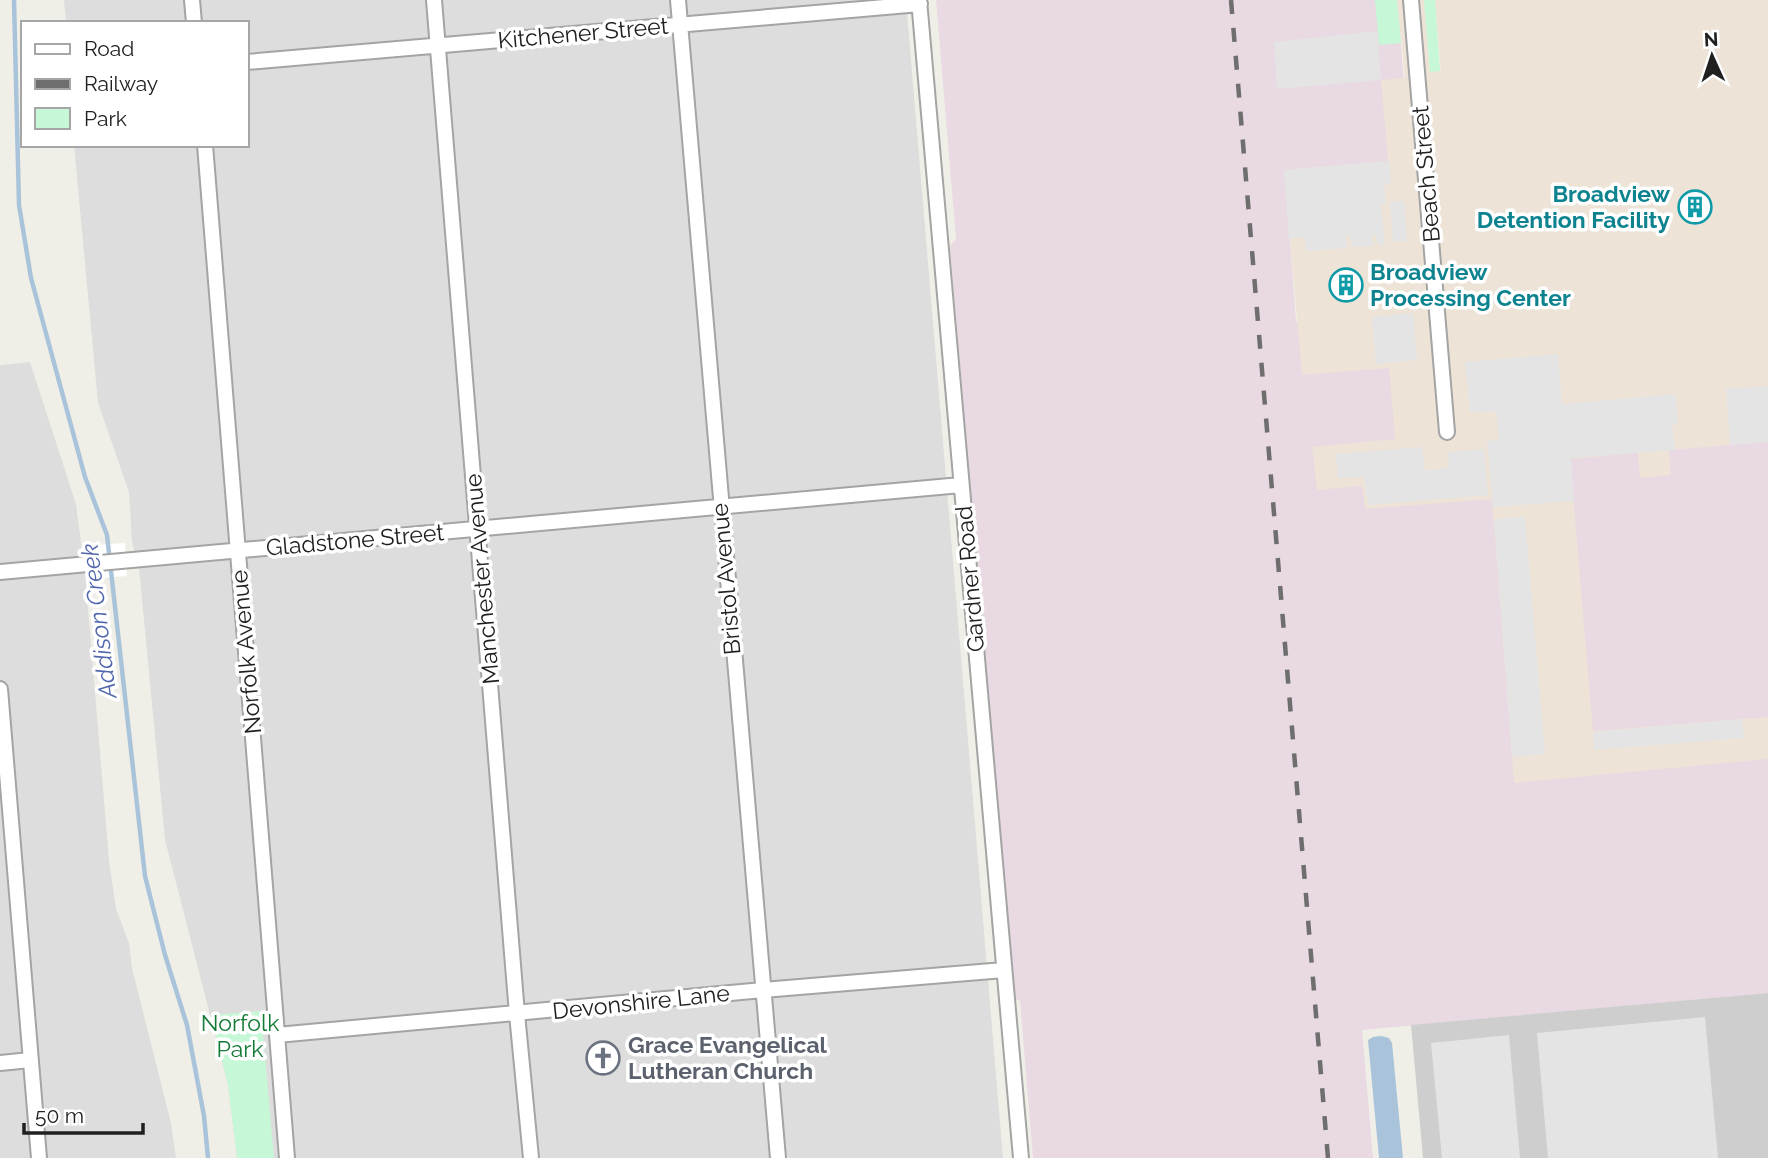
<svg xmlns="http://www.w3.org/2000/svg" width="1768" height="1158" font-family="Raleway,sans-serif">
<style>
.residential{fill:#dedddd}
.industrial{fill:#e9d9e2}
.religious{fill:#cecece}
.military{fill:#ede3d7}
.park{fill:#c6f7d7}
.parking{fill:#e4e4e4}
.water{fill:#a9c3db}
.pier{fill:#fff}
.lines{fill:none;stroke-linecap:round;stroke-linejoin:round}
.stream{stroke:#a9c3db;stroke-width:4.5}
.street-casing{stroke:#a4a4a4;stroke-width:18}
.street{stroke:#fff;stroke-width:14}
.rail{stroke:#6e6e6e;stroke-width:4.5;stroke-dasharray:14 14;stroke-linecap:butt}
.labels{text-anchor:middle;stroke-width:7;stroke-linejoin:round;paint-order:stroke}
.street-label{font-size:23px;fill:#202020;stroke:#fff}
.culture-label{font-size:23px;font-weight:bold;fill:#0d838f;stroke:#fff;text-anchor:end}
.park-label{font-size:23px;fill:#117b35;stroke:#fff}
.worship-label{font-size:23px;font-weight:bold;fill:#5b616d;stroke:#fff;text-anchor:start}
.water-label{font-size:24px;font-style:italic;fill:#5066ac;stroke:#fff}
</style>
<rect width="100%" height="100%" fill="#f0efe7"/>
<path class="residential" d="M64,0H906L1003,1158H237L228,1085L165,840L139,568L132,542L129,492L98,403L74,145H247V23H66Z
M30,362L76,504L85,573L109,860L116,909L129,943L132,968L171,1123L176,1158H0V365Z"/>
<path class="industrial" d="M936,0H1397L1414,200L1288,211L1296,322L1768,424V993L1362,1030L1373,1158H1033L1020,1001L1014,998L1013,994L950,246L956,239Z"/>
<path class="religious" d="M1768,993V1158H1423L1411,1025Z"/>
<path class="military" d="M1397,0H1424L1430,72L1441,70L1435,0H1768V442L1669,450L1671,475L1640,478L1638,453L1570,459L1593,731L1768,717V759L1514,783L1492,499L1365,509L1363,489L1361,486L1317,490L1312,447L1395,439L1389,368L1302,375L1284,170L1388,161L1381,80L1405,78Z"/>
<path class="park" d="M1375,0H1397L1401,43L1379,45Z
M1424,0H1435L1440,71L1430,72Z
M261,1011L274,1158H237L228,1085L211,1015Z"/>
<path class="parking" d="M1377,31L1381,80L1277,89L1274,42Z
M1389,161L1391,184L1384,185L1386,203L1381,204L1385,245H1378L1376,234L1372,235L1373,246L1352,247L1350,236H1346L1347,248L1306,251L1305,237L1289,239L1284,170Z
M1404,201L1407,241L1393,242L1390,202Z
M1413,313L1417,360L1376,364L1372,317Z
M1558,354L1562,404L1676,394L1678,424L1672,425L1675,450L1571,458L1574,501L1493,507L1487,441L1499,440L1496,411L1470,413L1465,362Z
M1768,386V442L1730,445L1726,389Z
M1422,447L1425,470L1449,468L1448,452L1484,449L1488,495L1368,505L1364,477L1338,478L1336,454Z
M1525,517L1545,754L1512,757L1494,519Z
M1742,719L1744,738L1594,750L1593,732Z
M1705,1017L1718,1158H1548L1537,1033Z
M1509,1035L1520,1158H1442L1431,1043Z"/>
<path class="water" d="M1381,1036L1389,1038L1392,1043L1403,1158H1379L1368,1040L1373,1037Z"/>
<path class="pier" d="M125,543L127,576L99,578L97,545Z"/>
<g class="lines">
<path class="stream" d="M14,0L19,205L31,278L85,477L107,535L145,876L165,955L187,1025L204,1116L208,1158"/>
<defs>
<path id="street" d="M192,0L194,23
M434,0L517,1014L531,1158
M678,0L778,1158
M919,0L1021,1158
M1411,0L1447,432
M247,62L920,4
M205,145L287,1158
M0,572L961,485
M0,689L39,1158
M277,1035L763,990L1004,970
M0,1063L30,1060"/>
</defs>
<use href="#street" class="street-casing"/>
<use href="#street" class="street"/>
<path class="rail" d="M1231,0L1328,1158"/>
</g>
<defs>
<symbol id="building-ring" viewBox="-11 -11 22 22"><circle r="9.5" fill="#fff" stroke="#0f9aa8" stroke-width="1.5"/><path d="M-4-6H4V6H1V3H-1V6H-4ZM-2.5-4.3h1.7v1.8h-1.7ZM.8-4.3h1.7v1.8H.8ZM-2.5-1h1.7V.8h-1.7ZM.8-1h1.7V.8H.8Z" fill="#0f9aa8"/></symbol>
<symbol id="church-ring" viewBox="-11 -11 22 22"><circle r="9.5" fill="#fff" stroke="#6b7280" stroke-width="1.5"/><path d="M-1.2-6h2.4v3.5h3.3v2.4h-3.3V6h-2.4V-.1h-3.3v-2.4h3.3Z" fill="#6b7280"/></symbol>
</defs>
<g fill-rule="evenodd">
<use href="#building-ring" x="1676" y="188" width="38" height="38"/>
<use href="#building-ring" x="1327" y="266" width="38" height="38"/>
<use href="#church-ring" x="584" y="1039" width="38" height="38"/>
</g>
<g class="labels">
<g class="street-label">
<text transform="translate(583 33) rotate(-5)" y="8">Kitchener Street</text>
<text transform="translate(1426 174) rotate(-95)" y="8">Beach Street</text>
<text transform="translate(355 540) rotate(-5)" y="8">Gladstone Street</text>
<text transform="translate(482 579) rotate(-95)" y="8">Manchester Avenue</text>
<text transform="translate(726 579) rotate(-95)" y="8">Bristol Avenue</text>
<text transform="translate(970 579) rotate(-95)" y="8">Gardner Road</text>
<text transform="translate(246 652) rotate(-95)" y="8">Norfolk Avenue</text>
<text transform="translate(641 1002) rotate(-6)" y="8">Devonshire Lane</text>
</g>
<g class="culture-label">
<text x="1670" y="202">Broadview<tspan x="1670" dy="26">Detention Facility</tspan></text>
<text x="1370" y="280" text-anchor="start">Broadview<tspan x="1370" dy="26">Processing Center</tspan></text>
</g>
<g class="park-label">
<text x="240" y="1031">Norfolk<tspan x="240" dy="26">Park</tspan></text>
</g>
<g class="worship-label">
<text x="628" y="1053">Grace Evangelical<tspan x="628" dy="26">Lutheran Church</tspan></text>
</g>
<g class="water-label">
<text transform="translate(99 621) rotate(-97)" y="8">Addison Creek</text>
</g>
</g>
<rect x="21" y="21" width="228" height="126" fill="#ffffff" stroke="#a6a6a6" stroke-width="2"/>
<rect x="35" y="44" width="35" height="10" fill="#ffffff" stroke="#a6a6a6" stroke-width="2"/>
<text x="84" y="56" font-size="21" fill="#202020">Road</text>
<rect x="35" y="79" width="35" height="10" fill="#6e6e6e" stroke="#a6a6a6" stroke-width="2"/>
<text x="84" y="91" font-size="21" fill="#202020">Railway</text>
<rect x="35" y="108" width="35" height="21" fill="#c6f7d7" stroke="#a6a6a6" stroke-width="2"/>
<text x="84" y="126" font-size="21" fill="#202020">Park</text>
<g transform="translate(1712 56) rotate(357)" stroke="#ffffff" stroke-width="5" paint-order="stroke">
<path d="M0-5L12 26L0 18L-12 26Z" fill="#202020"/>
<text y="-10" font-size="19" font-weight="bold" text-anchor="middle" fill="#202020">N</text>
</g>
<path d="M24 1123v10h119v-10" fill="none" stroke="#202020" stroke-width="3.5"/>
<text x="35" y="1123" font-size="21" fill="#202020" stroke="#ffffff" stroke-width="5" paint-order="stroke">50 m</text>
</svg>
